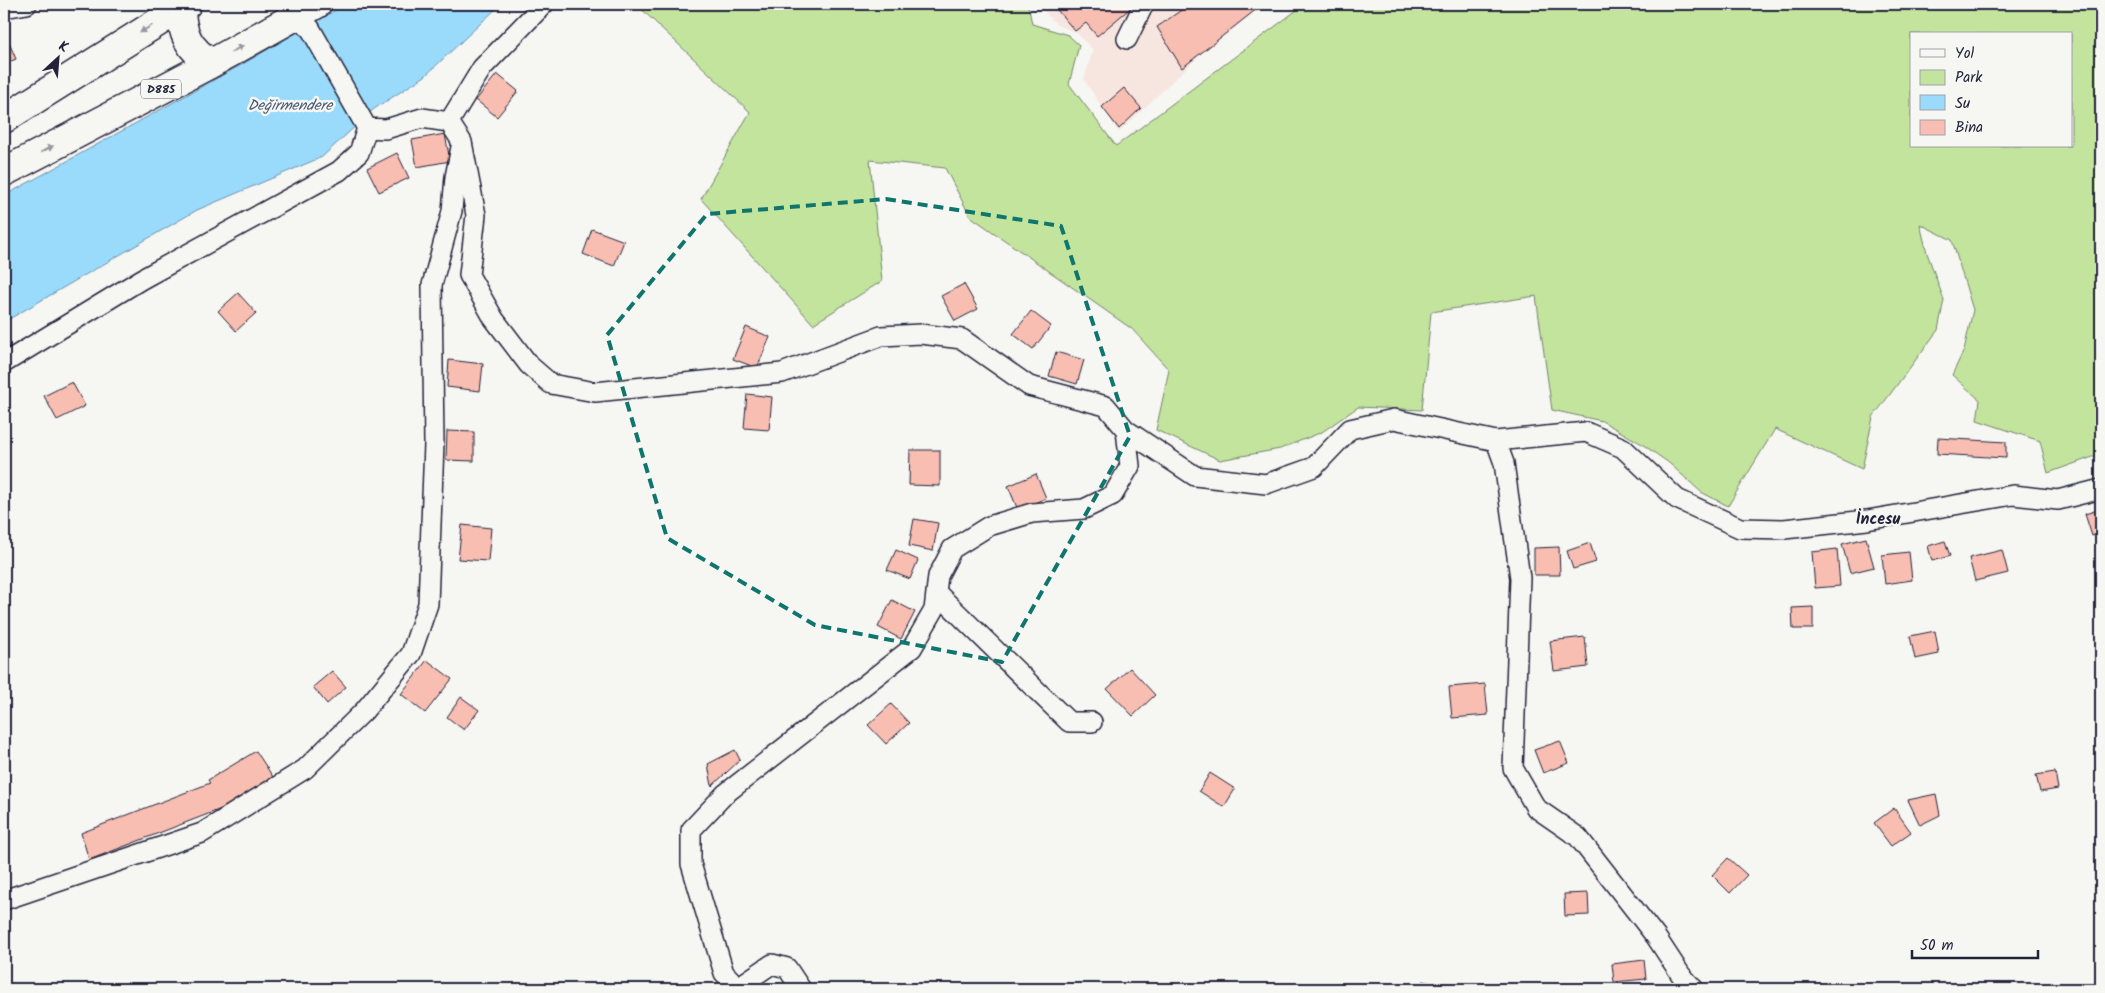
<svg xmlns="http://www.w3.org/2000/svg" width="2105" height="993" font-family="Kalam,sans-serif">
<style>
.built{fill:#f7e5df}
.green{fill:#c3e49d;stroke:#72836c;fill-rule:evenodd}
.water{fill:#9adbfc;stroke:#6a91af}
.building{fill:#f9beb2;stroke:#22223b}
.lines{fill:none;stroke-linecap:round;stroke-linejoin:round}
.minor-casing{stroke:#22223b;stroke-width:22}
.highway-casing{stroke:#22223b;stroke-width:31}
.minor{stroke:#f6f6f2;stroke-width:19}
.highway{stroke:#f6f6f2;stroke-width:28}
.oneway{fill:#9797a0}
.marked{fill:none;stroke:#0f766e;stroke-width:4;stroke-dasharray:10 6;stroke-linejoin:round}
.labels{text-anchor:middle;stroke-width:5;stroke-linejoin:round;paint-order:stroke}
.shield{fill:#f6f6f2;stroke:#626272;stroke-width:1}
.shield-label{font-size:12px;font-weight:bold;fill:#22223b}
.water-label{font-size:15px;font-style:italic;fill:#465a75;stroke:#f6f6f2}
.quarter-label{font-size:16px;font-weight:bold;fill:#22223b;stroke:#f6f6f2}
</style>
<rect width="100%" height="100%" fill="#f6f6f2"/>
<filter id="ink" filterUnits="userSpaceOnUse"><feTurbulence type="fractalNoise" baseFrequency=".02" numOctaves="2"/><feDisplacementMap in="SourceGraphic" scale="10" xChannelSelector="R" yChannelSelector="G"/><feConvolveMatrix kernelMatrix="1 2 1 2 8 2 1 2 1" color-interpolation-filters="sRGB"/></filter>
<g filter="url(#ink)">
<path class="built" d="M1041,4H1265L1203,52L1119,132L1084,80L1093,50L1077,33L1057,25L1042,9Z"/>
<path class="green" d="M636,4H1028L1032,24L1068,35L1079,45L1069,84L1116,146L1305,4H2101V454L2048,473L2040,441L1977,420L1980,400L1952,375L1964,350L1973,310L1952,240L1920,224L1927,253L1944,300L1938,330L1873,417L1862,469L1775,429L1728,506L1701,492L1669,463L1642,444L1602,421L1552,410L1536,296L1431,312L1422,410L1358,407L1322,432L1280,449L1220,460L1156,430L1169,370L1132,329L970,216L945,168L870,160L882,281L813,324L701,199L750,112ZM1911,34H2071V146H1911Z"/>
<path class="water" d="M346,4H501L425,76L374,109L322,157L197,210L4,322V196L241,65Z"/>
<path class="building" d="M1052,4H1131L1133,6L1097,36L1086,23L1075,31Z
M1190,4H1263L1182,68L1157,27Z
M4,31L16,59L4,64Z
M497,74L518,91L497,117L476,100Z
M1124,88L1141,108L1119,129L1102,107Z
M445,134L450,161L417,167L412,140Z
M397,153L409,178L379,192L367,168Z
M592,229L624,241L614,266L583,254Z
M964,284L978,309L955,321L941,296Z
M238,293L256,313L236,331L218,311Z
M1031,311L1051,326L1033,349L1013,334Z
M746,327L770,337L757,368L733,359Z
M1056,352L1084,360L1077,384L1049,376Z
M449,360L483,364L480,391L447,387Z
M72,382L85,406L57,420L44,396Z
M747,394L772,397L769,430L744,428Z
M447,431L474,432V461L446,460Z
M1938,438L2006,442V458L1937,454Z
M910,450H940V486L909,485Z
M1036,474L1046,498L1018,510L1008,486Z
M2101,509V533L2092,536L2085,514Z
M914,519L938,523L933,551L909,546Z
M462,525L491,528L488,561L458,559Z
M1866,538L1874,567L1850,573L1842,544Z
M1945,541L1950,556L1932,561L1928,546Z
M1590,543L1596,562L1573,569L1567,551Z
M1559,547L1560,575H1534V548Z
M1837,549L1840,586L1815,588L1812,552Z
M896,550L918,560L910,579L887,570Z
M2002,550L2008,573L1975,581L1969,558Z
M1909,552L1912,580L1885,584L1882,555Z
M892,600L915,612L901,639L878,627Z
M1813,607V629H1793L1792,608Z
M1935,631L1939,654L1915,659L1910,636Z
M1585,637L1588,667L1554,671L1550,641Z
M427,660L452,679L425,713L401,694Z
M1130,668L1155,695L1133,716L1107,689Z
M332,671L346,687L327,704L313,687Z
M1485,684L1488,715L1452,718L1449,687Z
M461,697L479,710L464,730L447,717Z
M891,704L909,723L886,744L868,725Z
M1560,741L1569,763L1543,773L1534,750Z
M735,750L740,760L712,786L708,764Z
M256,751L273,777L221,809L89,860L81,833L210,783L208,780Z
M2055,772L2058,789L2040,792L2036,775Z
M1210,773L1235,789L1224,807L1199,791Z
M1936,794L1940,815L1920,825L1908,800Z
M1894,808L1911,832L1891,846L1874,823Z
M1728,858L1747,875L1730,893L1712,875Z
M1588,893L1589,915L1565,916L1564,894Z
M1644,960L1646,979L1614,982L1612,964Z
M1423,981L1444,987L1443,989H1421Z"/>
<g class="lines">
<defs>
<path id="minor" d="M4,8L27,4
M1127,39L1144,4
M449,122L482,68L544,4
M462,142L476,215L469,275L494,319L529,365L551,384L595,392L782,373L881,336L921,334L962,339L1029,386L1106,406L1126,430L1195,476L1266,484L1314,467L1350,429L1394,419L1496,441L1586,432L1623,448L1677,499L1740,528L1784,529L1867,520L2013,495L2058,500L2101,489
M4,363L142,279L339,171L359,153L367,128L310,28L301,22L291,19
M1496,441L1504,463L1520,578L1513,768L1536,808L1578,837L1656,937L1681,975L1694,989
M936,592L1069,722H1092
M4,900L202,833L305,769L364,711L411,654L428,604L434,444L432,285L452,211L455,177L462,142L449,122L422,118L386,129L367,128
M801,989L787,968L772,964L738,987L724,973L691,864V830L725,794L912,648L934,610L938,576L952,549L989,526L1032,513L1084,509L1113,495L1130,466L1126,430"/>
<path id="highway" d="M181,7C181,33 189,50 212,63
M4,119L187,4
M4,172L212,63L317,4"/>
</defs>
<use href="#minor" class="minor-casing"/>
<use href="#highway" class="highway-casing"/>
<use href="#minor" class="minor"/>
<use href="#highway" class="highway"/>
</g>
<defs><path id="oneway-solid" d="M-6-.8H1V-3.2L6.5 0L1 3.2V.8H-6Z" transform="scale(1.25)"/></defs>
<g class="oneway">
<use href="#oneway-solid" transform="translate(146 29) rotate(148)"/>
<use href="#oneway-solid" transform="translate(237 49) rotate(-29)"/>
<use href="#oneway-solid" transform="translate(47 149) rotate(-28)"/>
</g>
</g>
<path class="marked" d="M886,199L1061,226L1130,436L1002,662L815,625L667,538L607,335L707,214Z"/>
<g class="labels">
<rect class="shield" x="141" y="79.5" width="40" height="19" rx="4"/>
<g class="shield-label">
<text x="161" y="93">D885</text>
</g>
<g class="water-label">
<text x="290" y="110">Değirmendere</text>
</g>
<g class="quarter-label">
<text x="1878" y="524">İncesu</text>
</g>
</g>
<rect width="2105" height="993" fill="none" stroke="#f6f6f2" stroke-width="20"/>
<rect x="10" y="10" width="2085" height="973" fill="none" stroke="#22223b" stroke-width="2" filter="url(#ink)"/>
<rect x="1910" y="32" width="162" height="115" fill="#f6f6f2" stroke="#a1a1a9"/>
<rect x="1920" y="49" width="25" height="8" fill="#f6f6f2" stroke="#a1a1a9"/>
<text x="1955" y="58" font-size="15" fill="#22223b">Yol</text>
<rect x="1920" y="70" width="25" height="15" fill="#c3e49d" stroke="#a1a1a9"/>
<text x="1955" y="82" font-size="15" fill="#22223b">Park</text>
<rect x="1920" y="95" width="25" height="15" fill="#9adbfc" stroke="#a1a1a9"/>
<text x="1955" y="108" font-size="15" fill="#22223b">Su</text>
<rect x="1920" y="120" width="25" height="15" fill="#f9beb2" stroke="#a1a1a9"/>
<text x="1955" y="132" font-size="15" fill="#22223b">Bina</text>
<g transform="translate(58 58) rotate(26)" stroke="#f6f6f2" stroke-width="4" paint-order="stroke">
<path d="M0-4L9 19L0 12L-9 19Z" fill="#22223b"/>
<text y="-8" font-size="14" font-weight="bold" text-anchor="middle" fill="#22223b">K</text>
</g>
<path d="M1912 950v8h126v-8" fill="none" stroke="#22223b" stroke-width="2.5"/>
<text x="1920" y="950" font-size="15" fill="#22223b" stroke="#f6f6f2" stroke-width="4" paint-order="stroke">50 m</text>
</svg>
